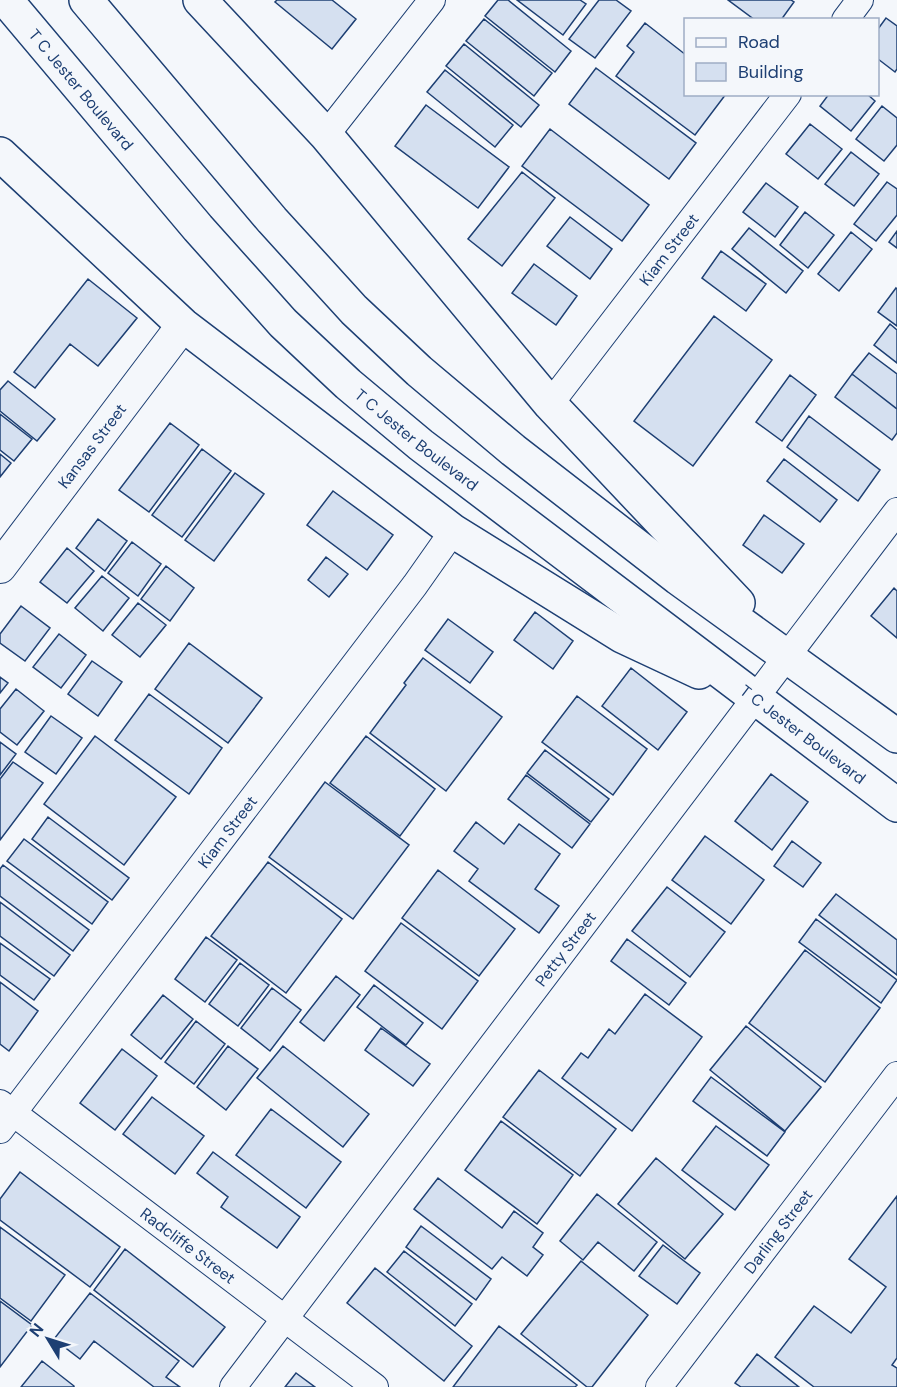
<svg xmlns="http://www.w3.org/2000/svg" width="897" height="1387" font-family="'DM Sans',sans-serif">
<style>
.building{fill:#d5e0f0;stroke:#1d3f73;stroke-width:1.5}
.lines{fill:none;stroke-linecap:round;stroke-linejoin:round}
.minor-casing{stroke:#1d3f73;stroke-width:28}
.tertiary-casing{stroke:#1d3f73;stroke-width:34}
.secondary-casing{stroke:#1d3f73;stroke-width:36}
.minor{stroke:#f4f7fb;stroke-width:26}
.tertiary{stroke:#f4f7fb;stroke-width:32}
.secondary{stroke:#f4f7fb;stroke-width:33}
.labels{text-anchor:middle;stroke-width:4.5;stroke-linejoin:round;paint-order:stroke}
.street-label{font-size:16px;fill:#1d3f73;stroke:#f4f7fb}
</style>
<rect width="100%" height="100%" fill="#f4f7fb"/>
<path class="building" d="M277,0H332L356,19L332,49L275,2Z
M498,0H508L571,51L555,72L485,16Z
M517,0H580L586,4L563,35Z
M599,0H616L631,11L595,58L569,39Z
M728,0H791L794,2L781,20H755Z
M886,18L897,26V69L895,72L878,59V29Z
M484,19L552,73L534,96L466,41Z
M645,23L686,55V94H726L695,135L616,76L634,52L627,46Z
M464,44L539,105L521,127L446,66Z
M596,68L696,143L669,179L569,104Z
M445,70L513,125L495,147L427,92Z
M829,94H867L875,101L851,131L820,106Z
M426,105L509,167L478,208L395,146Z
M882,106L897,118V145L884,161L856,139Z
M810,124L842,149L818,179L786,154Z
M550,129L649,205L622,241L522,166Z
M851,152L879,174L854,206L825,184Z
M522,172L555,198L502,266L468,239Z
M887,182L897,189V215L876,241L854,224Z
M766,183L798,207L775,237L743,212Z
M805,212L834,235L808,268L780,245Z
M570,217L612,249L590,279L547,246Z
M749,228L803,271L786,293L732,249Z
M897,231V248L889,242Z
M851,232L872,249L839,291L818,274Z
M721,251L766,284L746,311L702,278Z
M534,264L577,296L556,325L512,293Z
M88,279L137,318L98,366L70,344L35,388L14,372Z
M896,288L897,289V326L878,312Z
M714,316L772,360L693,466L634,421Z
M890,324L897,330V363L874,345Z
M869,353L897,374V409L852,374Z
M852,374L897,409V433L892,440L835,397Z
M790,375L816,395L782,441L756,422Z
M8,381L55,419L37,441L0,411V390Z
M0,414L32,439L14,461L0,450Z
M809,416L880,470L858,501L787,447Z
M170,423L199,445L149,512L119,490Z
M202,449L231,471L182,537L152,515Z
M0,454L11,463L0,477Z
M784,459L837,500L820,522L767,481Z
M235,473L264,494L214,561L185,540Z
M333,491L393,535L367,570L307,525Z
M764,515L804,544L782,573L743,545Z
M98,519L127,541L105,571L76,548Z
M132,542L161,564L138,596L108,573Z
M67,548L94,571L67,603L40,582Z
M326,557L348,574L329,597L308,580Z
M166,566L194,588L170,621L141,599Z
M102,576L129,598L103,631L75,608Z
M894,588L897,591V638L871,616Z
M138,603L166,625L140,657L112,635Z
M21,606L50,628L25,661L0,643V634Z
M535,612L573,641L553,669L514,640Z
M448,619L493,652L470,683L425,650Z
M59,634L86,655L61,688L33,667Z
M189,643L262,698L228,743L155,689Z
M423,658L502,717L446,791L370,733L406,685L404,683Z
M92,661L122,682L98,716L68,694Z
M631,668L687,712L658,750L602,706Z
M0,677L8,683L0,693Z
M16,689L44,711L17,745L0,732V709Z
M149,694L222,748L189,794L115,740Z
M577,696L647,749L613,795L542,742Z
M51,716L82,738L56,774L25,752Z
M95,736L176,797L124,865L44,804Z
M366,736L435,789L400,836L330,783Z
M0,742L16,754L0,775Z
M545,750L609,799L591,822L527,773Z
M13,762L43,783L0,840V779Z
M771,774L808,802L772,850L735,821Z
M526,775L590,824L572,848L508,799Z
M325,782L409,845L353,919L269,857Z
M48,817L129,878L112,900L32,839Z
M476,822L504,844L519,824L560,854L535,889L559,906L539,933L469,881L478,869L454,851Z
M705,836L764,880L731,924L672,880Z
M24,839L108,902L92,924L7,861Z
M792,841L821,863L803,887L774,866Z
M268,862L342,919L286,993L211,936Z
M3,865L89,930L73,951L0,896V869Z
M438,870L515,929L479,976L402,918Z
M667,887L725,932L690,977L632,931Z
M836,894L897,940V975L819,915Z
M0,902L70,955L54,976L0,936Z
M816,919L897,980L881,1003L799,942Z
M401,923L478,981L442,1029L365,971Z
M206,937L237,960L205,1002L175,979Z
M627,939L686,983L669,1005L611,961Z
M0,943L50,979L34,1000L0,975Z
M805,950L880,1008L825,1082L749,1023Z
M240,963L269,985L238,1026L209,1004Z
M336,976L360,995L324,1041L300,1022Z
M0,982L38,1011L9,1051L0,1044Z
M374,985L423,1023L406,1045L357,1007Z
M272,988L301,1010L270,1051L241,1028Z
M645,994L702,1037L632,1131L562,1078L581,1053L588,1058L609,1029L615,1034Z
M163,995L193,1019L161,1059L131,1035Z
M196,1021L225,1044L194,1084L165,1062Z
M746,1026L821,1087L785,1131L710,1070Z
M381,1028L430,1064L413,1086L365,1050Z
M228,1046L258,1069L226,1110L197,1087Z
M283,1046L369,1114L343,1147L257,1078Z
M122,1049L157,1076L115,1130L80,1103Z
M539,1070L616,1129L580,1176L503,1117Z
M711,1077L785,1132L767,1156L693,1101Z
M152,1097L204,1136L175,1174L123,1134Z
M271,1109L341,1162L306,1208L236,1155Z
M501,1121L573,1175L537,1224L465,1170Z
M716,1126L769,1165L735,1210L682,1170Z
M213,1152L300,1217L277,1248L221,1207L228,1197L197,1173Z
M656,1158L723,1214L685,1259L618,1204Z
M20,1172L120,1247L90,1287L0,1220V1199Z
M438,1178L502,1228L514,1211L543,1233L533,1247L543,1255L527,1276L502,1257L492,1269L414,1209Z
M597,1194L657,1242L634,1271L598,1242L583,1260L560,1241Z
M897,1196V1358L892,1365L897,1368V1387H814L775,1357L814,1306L851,1333L886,1287L849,1259Z
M421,1226L491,1279L476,1300L406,1247Z
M0,1227L65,1275L31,1321L0,1298Z
M663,1245L700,1273L677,1304L639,1276Z
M125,1249L225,1327L193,1367L94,1290Z
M404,1251L472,1304L455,1326L387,1272Z
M581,1261L648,1315L592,1387H587L521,1334Z
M375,1268L472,1346L444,1381L347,1303Z
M90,1293L179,1361L166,1377L180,1387H154L94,1341L80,1359L54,1339Z
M0,1301L32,1325L0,1367Z
M499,1326L577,1385L575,1387H453Z
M757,1354L799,1387H741L735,1383Z
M42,1361L74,1386V1387H21Z
M296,1373L315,1387H285Z"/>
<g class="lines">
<defs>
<g id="minor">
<path d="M845,20L860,0"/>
<path d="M326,135L432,0"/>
<path id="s1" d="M550,404L788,94"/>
<path id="s2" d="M0,1103L375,1387"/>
<path id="s3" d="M0,1130L415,585L453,531"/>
<path id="s4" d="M233,1387L897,511"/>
<path id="s5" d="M659,1387L897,1075"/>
</g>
<g id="tertiary">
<path id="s6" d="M0,567L183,325"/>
</g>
<g id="secondary">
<path id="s7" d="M6,0L198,228L283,323L348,384L421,445L897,805"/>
<path d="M86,0L272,220L354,310L419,371L513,450L678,578L897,736"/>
<path d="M200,0L326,135L550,404L738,603"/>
<path d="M0,154L183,325L453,531L622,636L699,672"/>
</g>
</defs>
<use href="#minor" class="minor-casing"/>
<use href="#tertiary" class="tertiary-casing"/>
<use href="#secondary" class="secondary-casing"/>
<use href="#minor" class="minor"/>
<use href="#tertiary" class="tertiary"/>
<use href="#secondary" class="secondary"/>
</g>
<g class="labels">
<g class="street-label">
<text dy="6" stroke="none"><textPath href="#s7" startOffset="117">T C Jester Boulevard</textPath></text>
<text dy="6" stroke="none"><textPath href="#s1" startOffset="195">Kiam Street</textPath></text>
<text dy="6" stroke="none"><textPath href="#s7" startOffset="603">T C Jester Boulevard</textPath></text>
<text dy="6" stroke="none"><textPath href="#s6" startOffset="152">Kansas Street</textPath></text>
<text dy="6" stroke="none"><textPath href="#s7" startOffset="1089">T C Jester Boulevard</textPath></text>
<text dy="6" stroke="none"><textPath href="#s3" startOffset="375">Kiam Street</textPath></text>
<text dy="6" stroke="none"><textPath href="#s4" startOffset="550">Petty Street</textPath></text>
<text dy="6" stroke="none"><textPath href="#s5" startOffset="196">Darling Street</textPath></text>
<text dy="6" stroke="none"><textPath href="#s2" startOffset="236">Radcliffe Street</textPath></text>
</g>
</g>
<rect x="684" y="18" width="195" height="78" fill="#f4f7fb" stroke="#9eadc5" stroke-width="1.5"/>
<rect x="696" y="38" width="30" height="9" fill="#f4f7fb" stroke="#9eadc5" stroke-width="1.5"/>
<text x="738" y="48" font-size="18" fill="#1d3f73">Road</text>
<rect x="696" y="63" width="30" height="18" fill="#d5e0f0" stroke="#9eadc5" stroke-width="1.5"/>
<text x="738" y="78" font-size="18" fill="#1d3f73">Building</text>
<g transform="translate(48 1339) rotate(308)" stroke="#f4f7fb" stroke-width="4.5" paint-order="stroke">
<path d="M0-4.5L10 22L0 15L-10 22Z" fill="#1d3f73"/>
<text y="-9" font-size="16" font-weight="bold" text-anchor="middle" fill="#1d3f73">N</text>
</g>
</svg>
